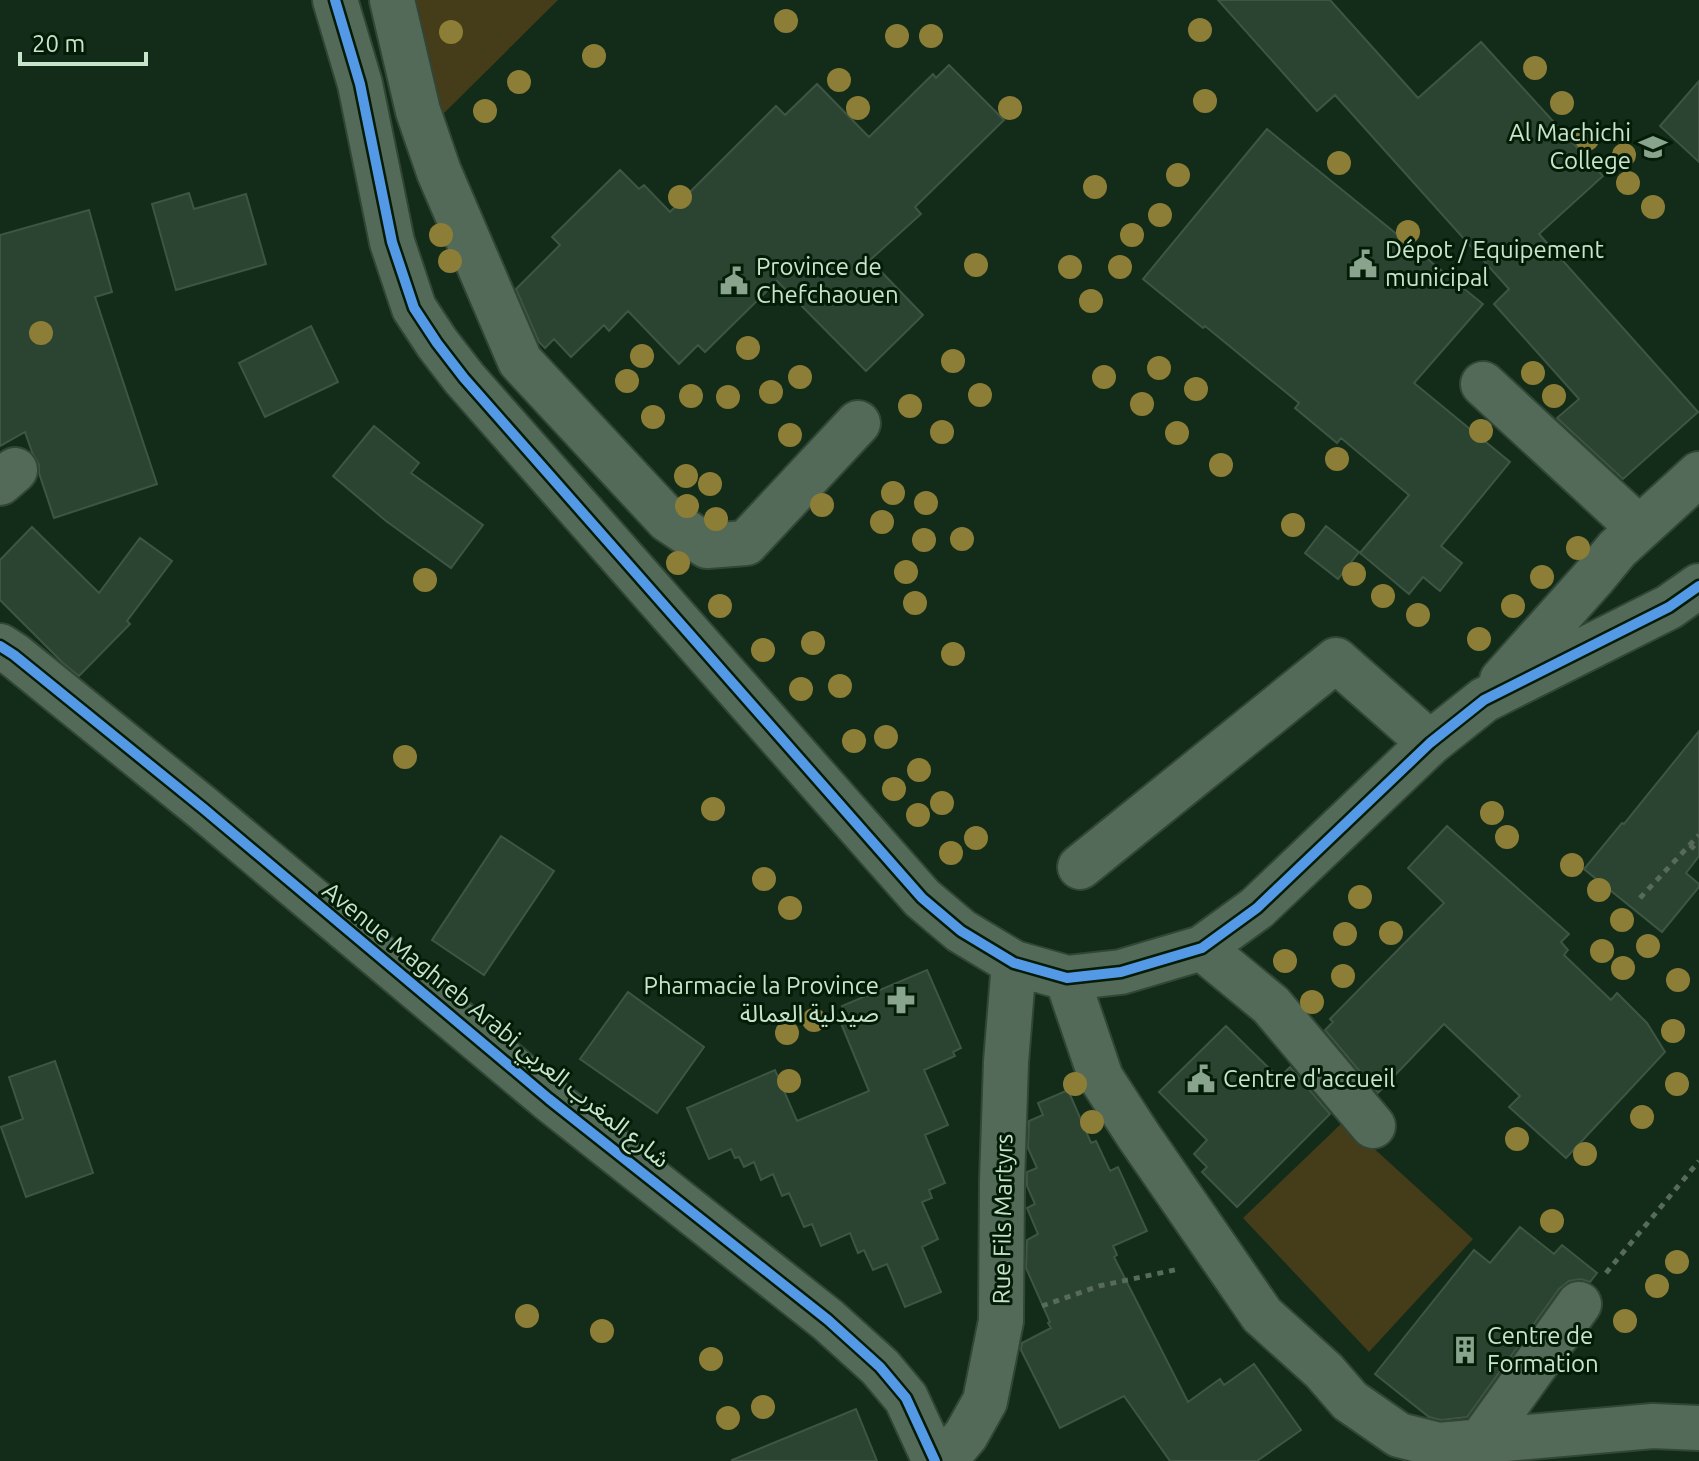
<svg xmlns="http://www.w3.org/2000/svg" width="1699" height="1461" font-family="Ubuntu,'Noto Sans Arabic',sans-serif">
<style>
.green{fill:#453c19}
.building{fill:#2a4431;stroke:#3e5543;stroke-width:2}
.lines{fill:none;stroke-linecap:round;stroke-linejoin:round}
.minor-casing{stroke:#324636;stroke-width:48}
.path{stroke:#586a5a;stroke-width:5;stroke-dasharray:6 6;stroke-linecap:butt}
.minor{stroke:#546a58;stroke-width:44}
.cycleway-casing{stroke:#031b07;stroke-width:15}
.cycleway{stroke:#5399e6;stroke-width:10}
.tree{fill:#8c7e37}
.labels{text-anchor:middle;stroke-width:6;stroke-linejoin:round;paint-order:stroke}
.poi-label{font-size:24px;fill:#c7e5ca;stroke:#031b07;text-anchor:start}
.street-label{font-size:24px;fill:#c7e5ca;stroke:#031b07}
</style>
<rect width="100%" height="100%" fill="#122c19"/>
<path class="green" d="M400,0H558L430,127Z
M1344,1121L1473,1239L1369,1352L1243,1218Z"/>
<path class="building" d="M1218,0H1330L1418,98L1481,42L1603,176L1539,234L1698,412L1623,479L1557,418L1579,399L1494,304L1509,289L1335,95L1317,111Z
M949,65L1004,120L915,207L921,214L870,260L923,315L866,371L777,281L705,352L698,345L679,364L628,311L609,331L604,325L571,357L554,339L545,348L539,342L516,289L560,245L552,237L620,170L639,189L644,185L670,212L776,106L785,115L817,84L869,137L933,74L936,78Z
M1699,81V162L1660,126Z
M1267,129L1483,304L1414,383L1510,462L1441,546L1462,563L1440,591L1423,577L1409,594L1360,553L1409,495L1341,438L1337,443L1295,408L1299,403L1205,326L1203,328L1143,279Z
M189,193L194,209L246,194L266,264L176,290L152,204Z
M89,210L112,292L95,297L157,484L54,518L39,473V465L32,452L25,432L0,446V235Z
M311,326L338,382L265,417L239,363Z
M374,426L419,463L411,473L483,525L451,568L386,521L333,476Z
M1326,526L1359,552L1338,579L1305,553Z
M32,527L99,593L140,538L172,561L127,621L130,624L79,676L63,663L0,600V560Z
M1699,731V856L1686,873L1699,884V887L1662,932L1584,869L1622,823L1624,824Z
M1447,826L1569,934L1561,942L1568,950L1564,955L1611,1000L1617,993L1647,1023L1665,1052L1566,1158L1509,1107L1520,1096L1444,1024L1378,1093L1325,1030L1333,1022L1330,1019L1444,903L1408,868Z
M501,836L554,871L484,975L432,940Z
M927,970L961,1048L953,1052L955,1056L924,1070L948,1125L925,1135L945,1183L929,1190L932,1198L922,1202L938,1239L922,1247L941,1292L905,1307L887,1264L873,1270L864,1250L858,1253L850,1233L821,1246L812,1224L804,1227L789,1193L782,1196L773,1174L761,1180L754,1162L744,1167L739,1157L735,1158L731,1149L709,1159L687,1108L775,1070L797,1121L869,1091L840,1021L847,1018L842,1006Z
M628,992L704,1047L657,1113L580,1059Z
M1226,1026L1279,1078L1290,1067L1330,1114L1237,1207L1202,1172L1207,1167L1194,1154L1207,1140L1159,1092Z
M55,1061L93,1173L26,1197L1,1127L23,1119L9,1077Z
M1068,1090L1091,1143L1096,1141L1110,1171L1118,1167L1147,1231L1113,1246L1117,1255L1114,1257L1188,1402L1220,1379L1224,1385L1254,1364L1301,1430L1257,1461H1170L1124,1396L1060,1428L1021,1350L1022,1343L1051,1328L1048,1323L1050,1322L1026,1268L1027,1240L1038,1234L1027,1208L1035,1204L1027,1186V1172L1037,1168L1028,1148L1029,1121L1043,1115L1038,1103Z
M1520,1227L1554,1254L1562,1245L1597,1273L1590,1282L1581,1279L1569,1281L1559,1289L1467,1417L1441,1420L1429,1417L1375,1374L1474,1250L1490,1263Z
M856,1409L877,1461H733L732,1460Z"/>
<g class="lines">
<defs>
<path id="minor" d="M335,0L360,84L392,242L414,308L437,343L464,378L922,898L961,931L1014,963L1067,978L1121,972L1202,948L1257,908L1430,743L1484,700L1669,607L1699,586
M392,0L418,111L439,172L520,361L668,520L707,546L746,543L858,423
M1483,384L1639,528
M0,483L15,470
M0,646L14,655L204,809L549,1099L828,1320L880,1367L906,1398L935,1461
M1502,680L1594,577L1617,549L1699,474
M1080,867L1336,660L1430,743
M1202,948L1271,1005L1373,1126
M1067,978L1101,1078L1138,1135L1262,1315L1324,1371L1350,1401L1399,1435L1439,1445L1653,1426L1699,1428
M1480,1442L1579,1304
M944,1461L966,1435L985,1401L1001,1321L1002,1181L1006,1062L1014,963"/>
</defs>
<use href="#minor" class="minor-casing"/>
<path class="path" d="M1690,845L1699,853
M1640,898L1699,835
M1606,1273L1699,1161
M1042,1306L1099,1286L1179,1269"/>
<use href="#minor" class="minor"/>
<defs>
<path id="cycleway" d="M335,0L360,84L392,242L414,308L437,343L464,378L922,898L961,931L1014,963L1067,978L1121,972L1202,948L1257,908L1430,743L1484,700L1669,607L1699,586
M0,646L14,655L204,809L549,1099L828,1320L880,1367L906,1398L935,1461"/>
</defs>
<use href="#cycleway" class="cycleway-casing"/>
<use href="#cycleway" class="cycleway"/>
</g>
<g class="tree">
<circle cx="786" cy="21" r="12"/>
<circle cx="1200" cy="30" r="12"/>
<circle cx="451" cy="32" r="12"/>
<circle cx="897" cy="36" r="12"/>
<circle cx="931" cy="36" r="12"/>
<circle cx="594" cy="56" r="12"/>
<circle cx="1535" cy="68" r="12"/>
<circle cx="839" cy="80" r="12"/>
<circle cx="519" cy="82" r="12"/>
<circle cx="1205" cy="101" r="12"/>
<circle cx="1562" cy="103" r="12"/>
<circle cx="858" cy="108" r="12"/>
<circle cx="1010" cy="108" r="12"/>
<circle cx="485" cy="111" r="12"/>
<circle cx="1587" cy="139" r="12"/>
<circle cx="1624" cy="155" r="12"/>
<circle cx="1339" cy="163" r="12"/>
<circle cx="1178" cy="175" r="12"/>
<circle cx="1628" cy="183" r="12"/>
<circle cx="1095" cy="187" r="12"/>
<circle cx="680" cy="197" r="12"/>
<circle cx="1653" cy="207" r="12"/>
<circle cx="1160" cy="215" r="12"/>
<circle cx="1408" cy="232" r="12"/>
<circle cx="441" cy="235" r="12"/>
<circle cx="1132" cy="235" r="12"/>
<circle cx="450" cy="261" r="12"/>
<circle cx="976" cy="265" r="12"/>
<circle cx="1070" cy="267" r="12"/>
<circle cx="1120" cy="267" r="12"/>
<circle cx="1091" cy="301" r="12"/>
<circle cx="41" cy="333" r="12"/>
<circle cx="748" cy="348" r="12"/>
<circle cx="642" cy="356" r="12"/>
<circle cx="953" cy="361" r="12"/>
<circle cx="1159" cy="368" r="12"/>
<circle cx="1533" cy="373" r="12"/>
<circle cx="800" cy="377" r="12"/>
<circle cx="1104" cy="377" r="12"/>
<circle cx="627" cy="381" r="12"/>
<circle cx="1196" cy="389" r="12"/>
<circle cx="771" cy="392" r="12"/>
<circle cx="980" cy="395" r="12"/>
<circle cx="691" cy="396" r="12"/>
<circle cx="1554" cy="396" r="12"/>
<circle cx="728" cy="397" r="12"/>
<circle cx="1142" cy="404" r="12"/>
<circle cx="910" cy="406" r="12"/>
<circle cx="653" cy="417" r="12"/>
<circle cx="1481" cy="431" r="12"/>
<circle cx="942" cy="432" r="12"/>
<circle cx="1177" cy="433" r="12"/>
<circle cx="790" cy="435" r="12"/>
<circle cx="1337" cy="459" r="12"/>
<circle cx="1221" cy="465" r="12"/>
<circle cx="686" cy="476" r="12"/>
<circle cx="710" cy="484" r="12"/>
<circle cx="893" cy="493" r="12"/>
<circle cx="926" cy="503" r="12"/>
<circle cx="822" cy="505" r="12"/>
<circle cx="687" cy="506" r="12"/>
<circle cx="716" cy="519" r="12"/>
<circle cx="882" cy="522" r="12"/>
<circle cx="1293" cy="525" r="12"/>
<circle cx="962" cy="539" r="12"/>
<circle cx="924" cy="540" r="12"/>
<circle cx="1578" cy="548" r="12"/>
<circle cx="678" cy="563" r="12"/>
<circle cx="906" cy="572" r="12"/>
<circle cx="1354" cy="574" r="12"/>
<circle cx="1542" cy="577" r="12"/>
<circle cx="425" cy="580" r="12"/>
<circle cx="1383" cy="596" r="12"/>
<circle cx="915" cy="603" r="12"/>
<circle cx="720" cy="606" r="12"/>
<circle cx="1513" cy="606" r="12"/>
<circle cx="1418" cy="615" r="12"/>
<circle cx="1479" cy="639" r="12"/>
<circle cx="813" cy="643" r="12"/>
<circle cx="763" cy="650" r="12"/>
<circle cx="953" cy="654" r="12"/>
<circle cx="840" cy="686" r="12"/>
<circle cx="801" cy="689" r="12"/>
<circle cx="886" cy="737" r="12"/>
<circle cx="854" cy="741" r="12"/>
<circle cx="405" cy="757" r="12"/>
<circle cx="919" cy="770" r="12"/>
<circle cx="894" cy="789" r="12"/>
<circle cx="942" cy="803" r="12"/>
<circle cx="713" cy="809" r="12"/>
<circle cx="1492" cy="813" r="12"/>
<circle cx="918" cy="815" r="12"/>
<circle cx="1507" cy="837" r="12"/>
<circle cx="976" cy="838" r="12"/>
<circle cx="951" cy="853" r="12"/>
<circle cx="1572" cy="865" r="12"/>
<circle cx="764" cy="879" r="12"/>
<circle cx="1599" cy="890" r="12"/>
<circle cx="1360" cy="897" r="12"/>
<circle cx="790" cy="908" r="12"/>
<circle cx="1622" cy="920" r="12"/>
<circle cx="1391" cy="933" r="12"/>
<circle cx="1345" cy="934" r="12"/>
<circle cx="1648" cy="946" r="12"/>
<circle cx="1602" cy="951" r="12"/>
<circle cx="1285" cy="961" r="12"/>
<circle cx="1623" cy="968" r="12"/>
<circle cx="1343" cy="976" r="12"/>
<circle cx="1678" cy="980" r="12"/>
<circle cx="1312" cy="1002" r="12"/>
<circle cx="814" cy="1020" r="12"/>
<circle cx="1673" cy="1031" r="12"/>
<circle cx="787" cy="1033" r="12"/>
<circle cx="789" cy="1081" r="12"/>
<circle cx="1075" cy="1084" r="12"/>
<circle cx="1677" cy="1084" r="12"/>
<circle cx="1642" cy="1117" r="12"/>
<circle cx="1092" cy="1122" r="12"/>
<circle cx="1517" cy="1139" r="12"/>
<circle cx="1585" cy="1154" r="12"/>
<circle cx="1552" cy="1221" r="12"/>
<circle cx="1677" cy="1262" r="12"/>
<circle cx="1657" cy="1286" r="12"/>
<circle cx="527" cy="1316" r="12"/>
<circle cx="1625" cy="1321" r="12"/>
<circle cx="602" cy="1331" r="12"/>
<circle cx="711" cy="1359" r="12"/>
<circle cx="763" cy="1407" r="12"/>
<circle cx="728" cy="1418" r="12"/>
</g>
<defs>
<symbol id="university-bare" viewBox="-9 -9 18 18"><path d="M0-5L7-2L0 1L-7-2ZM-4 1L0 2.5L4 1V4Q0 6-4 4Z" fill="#88a48c" stroke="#031b07" stroke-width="2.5" paint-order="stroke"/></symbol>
<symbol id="civic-bare" viewBox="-9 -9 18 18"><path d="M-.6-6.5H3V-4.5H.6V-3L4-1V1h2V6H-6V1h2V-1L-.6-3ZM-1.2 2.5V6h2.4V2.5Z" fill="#88a48c" stroke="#031b07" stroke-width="2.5" paint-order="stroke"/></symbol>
<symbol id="pharmacy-bare" viewBox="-9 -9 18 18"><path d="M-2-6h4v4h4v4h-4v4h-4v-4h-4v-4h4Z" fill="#88a48c" stroke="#031b07" stroke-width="2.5" paint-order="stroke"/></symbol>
<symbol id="building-bare" viewBox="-9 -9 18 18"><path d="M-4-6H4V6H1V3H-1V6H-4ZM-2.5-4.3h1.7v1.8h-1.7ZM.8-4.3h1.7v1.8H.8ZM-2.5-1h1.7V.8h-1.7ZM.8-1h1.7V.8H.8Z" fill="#88a48c" stroke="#031b07" stroke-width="2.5" paint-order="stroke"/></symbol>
</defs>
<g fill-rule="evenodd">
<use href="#university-bare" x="1633" y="127" width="40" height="40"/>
<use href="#civic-bare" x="1343" y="244" width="40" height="40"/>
<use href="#civic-bare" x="714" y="261" width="40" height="40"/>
<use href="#pharmacy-bare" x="881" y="980" width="40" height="40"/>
<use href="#civic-bare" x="1181" y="1059" width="40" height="40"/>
<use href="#building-bare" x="1445" y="1330" width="40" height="40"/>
</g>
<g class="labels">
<g class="poi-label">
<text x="1631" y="141" text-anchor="end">Al Machichi<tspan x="1631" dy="28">College</tspan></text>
<text x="1385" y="258">Dépot / Equipement<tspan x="1385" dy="28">municipal</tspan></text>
<text x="756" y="275">Province de<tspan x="756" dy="28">Chefchaouen</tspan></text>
<text x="879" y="994" text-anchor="end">Pharmacie la Province<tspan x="879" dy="28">صيدلية العمالة</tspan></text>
<text x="1223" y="1087">Centre d'accueil</text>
<text x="1487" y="1344">Centre de<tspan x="1487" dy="28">Formation</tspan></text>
</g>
<g class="street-label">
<text transform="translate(496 1025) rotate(39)" y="8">Avenue Maghreb Arabi شارع المغرب العربي</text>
<text transform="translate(1003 1219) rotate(-89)" y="8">Rue Fils Martyrs</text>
</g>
</g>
<path d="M20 52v12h126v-12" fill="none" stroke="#c7e5ca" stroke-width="4"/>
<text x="32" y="52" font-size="24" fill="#c7e5ca" stroke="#031b07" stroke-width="6" paint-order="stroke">20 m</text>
</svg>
